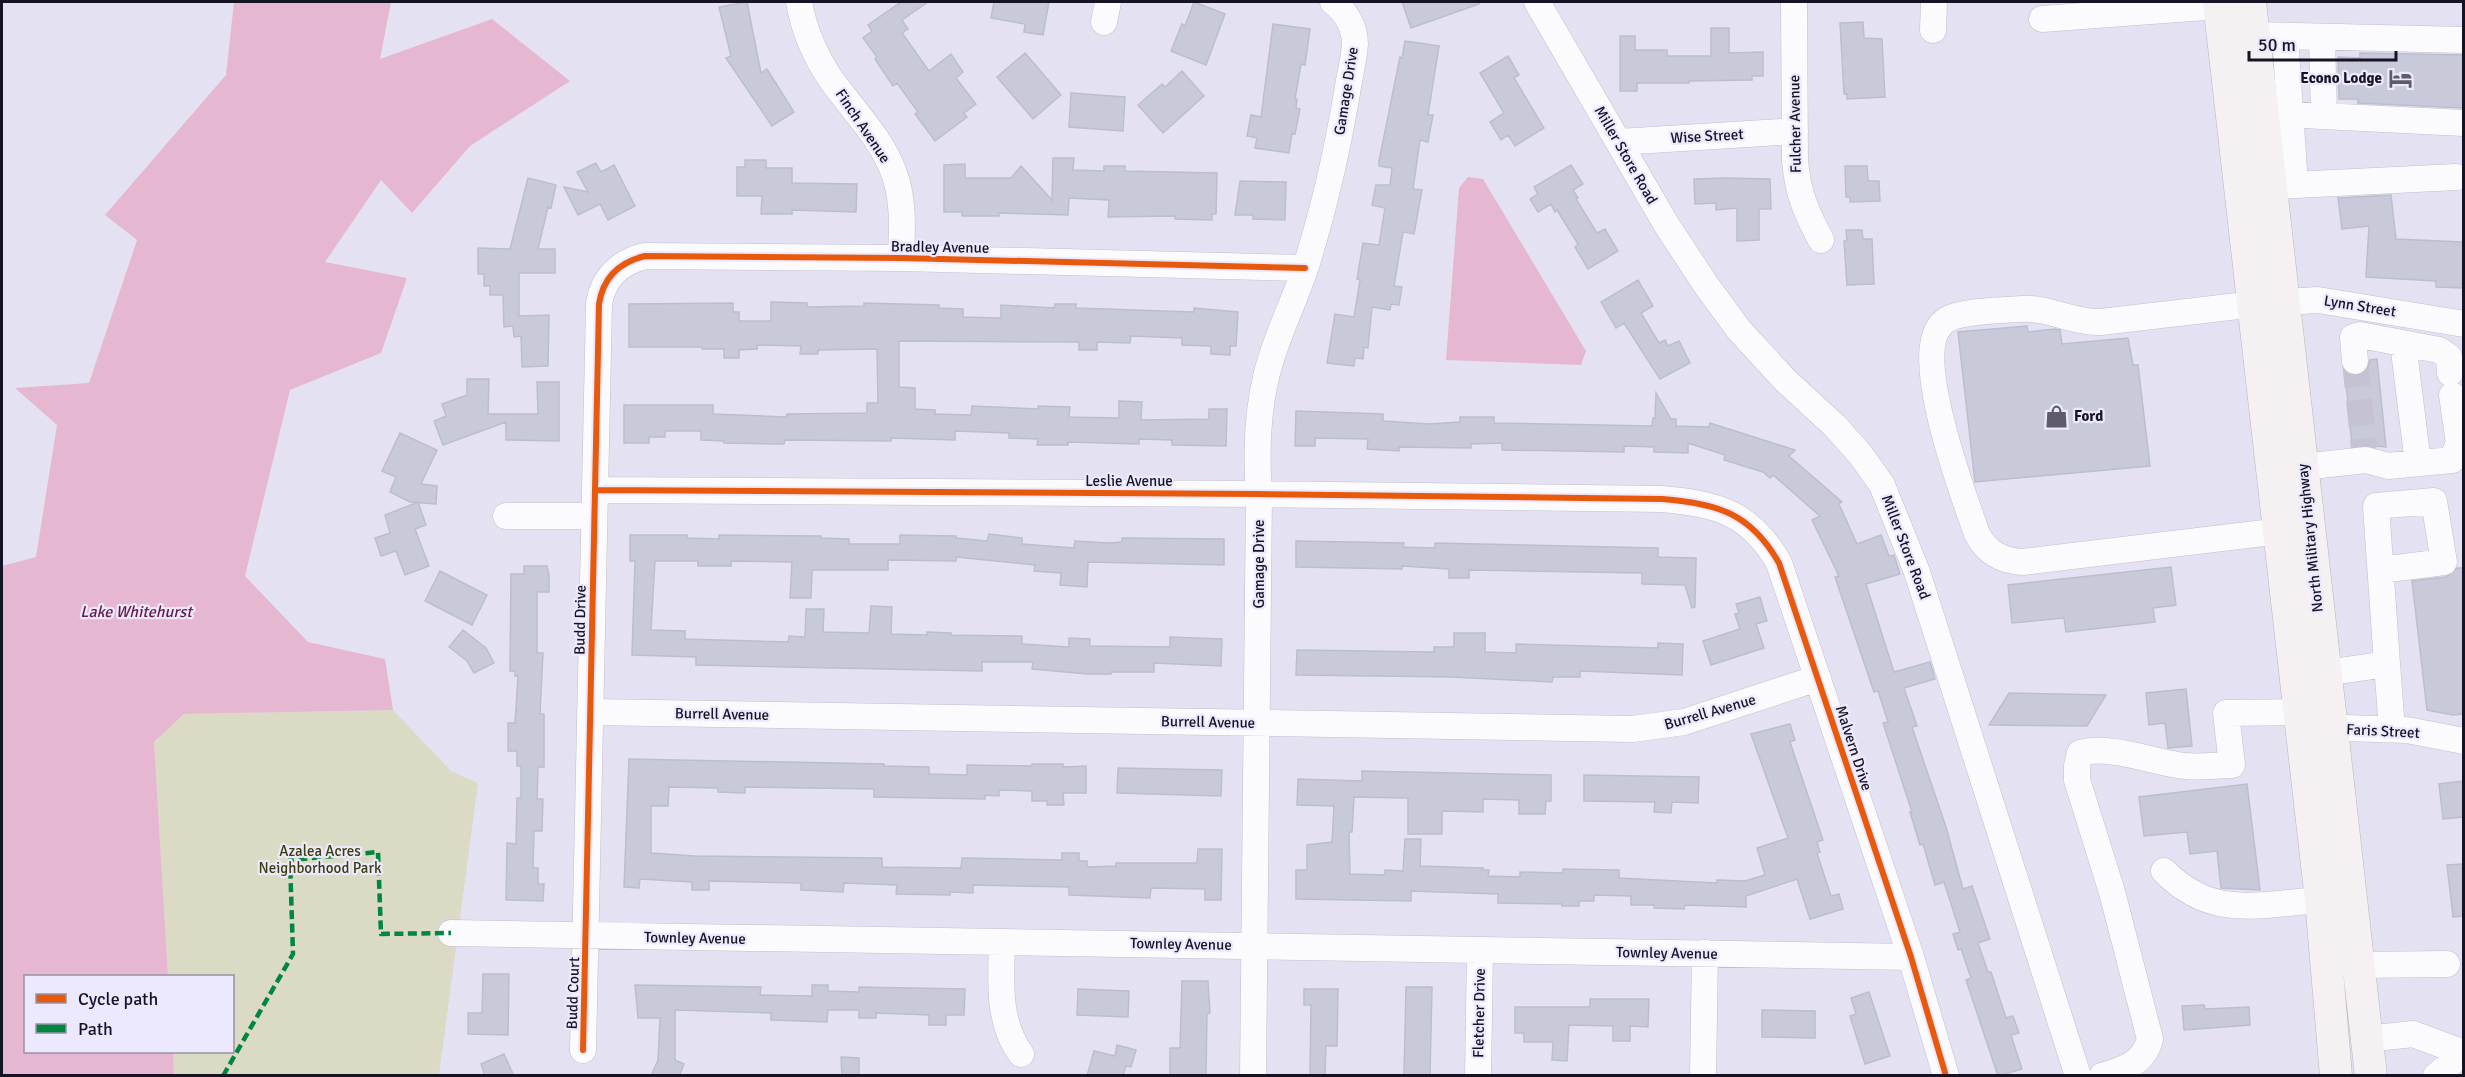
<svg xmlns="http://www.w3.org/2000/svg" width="2465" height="1077" font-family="Signika,sans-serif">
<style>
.green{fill:#dadac5}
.water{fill:#e6b7d0}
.building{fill:#c8c9d9;stroke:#bcbecd;stroke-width:1.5}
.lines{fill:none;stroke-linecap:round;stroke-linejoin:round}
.minor-tunnel{stroke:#c5c3d3;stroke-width:26;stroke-dasharray:26 13;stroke-linecap:butt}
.minor-casing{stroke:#c0becf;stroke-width:27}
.major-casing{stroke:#bcb5ba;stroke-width:33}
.minor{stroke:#fbfbfd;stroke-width:26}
.major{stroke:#f5f1f2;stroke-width:32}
.quiet{stroke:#00873e;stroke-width:4.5;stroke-dasharray:9 4.5;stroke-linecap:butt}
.cycleway-casing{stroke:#ece9fe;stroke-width:10}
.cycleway{stroke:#e8590c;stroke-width:6}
.labels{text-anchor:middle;stroke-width:4.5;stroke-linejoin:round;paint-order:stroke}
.poi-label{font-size:15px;font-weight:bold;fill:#161324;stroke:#ece9fe;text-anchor:end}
.street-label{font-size:15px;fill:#161324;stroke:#ece9fe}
.park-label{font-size:15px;fill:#3a3c09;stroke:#ece9fe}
.water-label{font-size:16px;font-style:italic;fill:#661b43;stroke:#ece9fe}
</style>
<rect width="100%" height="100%" fill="#e4e2f2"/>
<path class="green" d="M393,710L451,771L478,783L439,1075H174L173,1052H232V976H168L154,742L184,714Z"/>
<path class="water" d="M234,2H391L380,59L492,19L570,81L470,146L412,213L381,180L325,262L407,278L381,353L290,390L245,576L308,642L385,659L393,710L184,714L154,742L168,976H26V1052H173L174,1075H2V566L36,557L57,425L15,388L89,383L137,240L105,215L226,75Z
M1468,177L1483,179L1586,351L1581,365L1446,360L1459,188Z"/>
<path class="building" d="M747,2L761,73L767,69L794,112L772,126L726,58L731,56L719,7Z
M901,2H928L902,20L908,29L902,33L929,71L951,54L963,72L956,78L976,104L964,113L967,117L935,141L915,114L918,112L897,83L893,86L875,59L877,57L863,38L872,31L868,25Z
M994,2H1049L1043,35L1024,32L1025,24L991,18Z
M1194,2L1225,14L1206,65L1171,51L1182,24L1185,26Z
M1402,2H1479V4L1411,28Z
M1863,22L1864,38L1882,39L1885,97L1847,99V94H1844L1840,23Z
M1273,24L1310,29L1305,65L1301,64L1295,99H1297L1296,108L1300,109L1295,134L1292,133L1289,153L1255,148L1257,138L1247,136L1251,115L1261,117Z
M1711,28H1729V53L1763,52V76H1752V80L1689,81V83H1637V91H1620V36H1635V50H1667V56H1711Z
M1405,41L1439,46L1428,115H1433L1428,142L1420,140L1413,189L1422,190L1414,234L1403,232L1394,286L1402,287L1399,305L1391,304L1390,310L1372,307L1368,348L1364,347L1363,359L1355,358L1354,366L1327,363L1335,314L1354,317L1360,280L1357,279L1363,243L1379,245L1385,208L1372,205L1376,185H1390L1392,168L1379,166V161L1400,57L1402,58Z
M1025,53L1061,95L1033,119L997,77Z
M2360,53L2463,55V108L2358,103V99H2339L2338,57L2360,58Z
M1508,56L1519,75L1514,78L1544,128L1515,146L1508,135L1501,140L1490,122L1504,113L1480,73Z
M1182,71L1204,96L1163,133L1138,105L1162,84L1165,87Z
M1071,93L1125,97L1123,131L1069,127Z
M1053,158H1074L1073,170L1104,171V166H1125V171L1217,173L1216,214H1212V220L1175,219V216L1108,217L1109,200L1069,198L1068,215L999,213V216H962V212H944V165L965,164V178H1011L1021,166L1052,200Z
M745,160H766V168H792V183L857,184L856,212L792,210V214H761L762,196H737V167H745Z
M596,163L601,172L614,165L635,206L608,220L600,204L578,215L564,187L588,192L577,172Z
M1571,165L1583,184L1573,190L1578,198L1576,199L1597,233L1605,229L1618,251L1588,269L1575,247L1578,244L1557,210L1555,212L1551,204L1538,212L1530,199L1538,194L1534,187Z
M1845,166H1867L1868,181H1879L1880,201L1850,202V197H1846Z
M528,178L556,185L551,208L548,207L538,249H555V273H519V316L549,315L548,366L522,367L521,336L514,337L513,326L504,327L503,295H490V286H484V274H478V248L510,249Z
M1725,178L1770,179L1771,209H1759V240L1737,241V208L1716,210V203L1695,204L1694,179Z
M1240,181L1286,182L1285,220L1253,219V215H1235Z
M2391,195L2396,239L2463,242V288L2436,287V281L2366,277L2369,226L2342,229L2338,198Z
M1846,230H1862L1863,239H1872L1874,284L1847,285L1844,241L1847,240Z
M1638,280L1653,306L1641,313L1659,343L1665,340L1668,346L1679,341L1690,363L1660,379L1624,323L1616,328L1601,302Z
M771,302L807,303V307L864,306V303L939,305V308L963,309V317L1001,318V305L1054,308L1055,304H1076V308L1194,312V308L1238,312L1236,346H1230V355L1211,354V346L1182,345V338L1131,336L1130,343L1097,342V350H1079V342L899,341V387L915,388V409L935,410V414L971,415L972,406L1038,409V406L1070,407L1069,417L1119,418V401L1142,402L1141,420L1209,419V409H1227L1226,446L1172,445V440L1139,439V444L1068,442V445H1037L1038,439L1009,438V433L955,431V440L891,438V441L785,440L784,444L724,443V441L701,440V431H665V437H649V443H624V405H713V414L786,417L787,414L867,413V403H878L877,349L818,350V354H800L801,346L757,345V349L739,350V358H724V349H702V347H629V304L733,303V312H739V321H771Z
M2027,326L2028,332L2054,329L2060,330L2062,344L2128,338L2133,365H2138L2150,466L1975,482L1958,332Z
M2377,359L2386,447L2365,445L2352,446L2345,372L2356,376L2363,374L2368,368L2370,360Z
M467,379H489L488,414H538L537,382H559V441L506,440V422L443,445L434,421L446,416L442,404L467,395Z
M1656,393L1671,419H1676V426L1709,427L1710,423L1795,450L1789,456L1842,502L1839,504L1857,544L1881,535L1889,556L1894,555L1900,574L1866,584L1894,672L1930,662L1935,679L1904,688L1917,726L1912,727L1946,827L1963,889L1972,886L1990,939L1978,943L1988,972H1991L2006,1018L2013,1016L2019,1033L2011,1035L2022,1069L1998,1076L1966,980L1971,978L1961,949L1958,950L1953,934L1960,932L1944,882L1935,885L1923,844L1920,845L1910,812H1912L1883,723L1888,722L1878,691L1874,692L1835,577L1839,576L1812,520L1820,516L1773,475L1770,478L1763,472L1724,460L1725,455L1688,443V453L1654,452V447L1624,446V452L1502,450V443L1471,444V448L1399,447V451L1367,449L1368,439L1315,438V446H1295L1296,411L1383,414V421L1429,424L1460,422V417H1494V423L1652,426L1653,418H1655Z
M400,433L437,450L421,484L437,486L436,504L410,502L390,492L396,477L382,471Z
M418,502L426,525L415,529L429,566L405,575L396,551L381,556L375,538L390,533L385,515Z
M989,534L1022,538V544L1074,548L1075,541L1109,543L1122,542V538L1224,539V565L1088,562L1087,587L1060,585L1061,573L1034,571L1035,565L956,557V561L888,560V570H812L811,598H790L792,562L731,561V566H698V561H655L651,630L685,631V639L788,642L789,636L805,637L806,609H824L823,632L869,633L871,606L892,607L891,634L927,635V632L951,633V635L1022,636V644L1069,647V638L1090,639V646L1170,647V637L1222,639L1221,666L1154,663V672H1111V674H1088L1032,669L1033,662H982V671L932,670L696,665V657L632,655L635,561H630V535H687V538L719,539V535L821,536V538L849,539V544H900V535L956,536V538L987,541Z
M1296,541L1404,543L1403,547L1435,548V543L1658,548V557L1696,558L1695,607L1692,608L1685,585L1642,584V573L1469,570V578H1449V569L1434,568L1402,566V569L1296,567Z
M524,566H547L549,575V592H537V653H543L540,714H544V767H538L537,799H543L542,831H534L533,868H538V884H544L543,901L506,900L507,843L516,844L517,798H521V766H517V751H508V723H515L518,676H515V671H510L511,574H524Z
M2171,567L2176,605L2153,608L2155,622L2066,632L2064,618L2012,623L2008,585Z
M2457,568H2463V714L2453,715L2427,710L2412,581L2446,577Z
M440,571L487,595L472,625L425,601Z
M1760,597L1767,621L1756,624L1764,648L1711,665L1703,641L1740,629L1735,614L1739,613L1736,604Z
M463,630L486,648L494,663L474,673L467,661L449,647Z
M1454,633H1485V652L1516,653V644L1658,648V643L1683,644L1682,675L1580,671V677H1553L1552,682L1451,677L1296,675L1297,650L1434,652V647H1454Z
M2186,689L2192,746L2168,748L2165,723L2149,725L2146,693Z
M2009,693L2106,695L2087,726L1989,725Z
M1790,724L1795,740L1790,742L1823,840L1817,842L1820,852L1817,853L1831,896L1839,894L1843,909L1810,919L1797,879L1746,896V907L1685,905L1684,909L1654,908V905H1631V896L1594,895V901H1579V906H1562V904L1498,903V894L1411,891V901L1296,899V870H1307V845L1332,842L1334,806L1297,805L1298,779L1362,781V771L1551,775V801H1546L1545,814H1519V800L1483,799V812L1442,811V834H1408V798L1354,797L1352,832H1349L1350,874L1385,875V870L1403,871L1405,839H1421L1420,866L1483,868V870H1489L1488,876L1520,877V872L1563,873V869L1619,870V878L1717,883V880L1745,881L1765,875L1757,848L1788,838L1751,734Z
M629,759L884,764V766L929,767V774L967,775V765L1032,766V764H1063V767L1086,766V793H1063L1064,805H1047V801H1032V791L999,790V796L985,795V799L874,797V789L745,787V793L718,792V788L669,787L668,806H651V853L695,856L882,858V867L961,868L962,858L1062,860V853H1079V861H1087V867L1116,866V863H1197L1198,849H1222L1221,900H1205V889L1151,888L1150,898L1069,895V887L973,885V893L950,892V895L896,894L897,885L844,883L843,892L801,890V883L709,881V890H692V882L640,879L639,888L624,887Z
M1118,768L1222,770L1221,796L1117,793Z
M1584,775L1699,777L1698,803L1672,802L1671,813L1654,812L1655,802L1584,801Z
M2463,781V817L2443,819L2439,784Z
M2247,784L2260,890L2221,888L2217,851L2190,854L2187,832L2144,836L2139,797Z
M2463,864V916L2453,917L2447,865Z
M483,974H509L508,1035L468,1034V1013H482Z
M1182,981H1208L1210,1013L1207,1014L1206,1076H1170V1048H1180Z
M635,985L761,987L760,995L812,996V985H828V991L859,992V987L965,989L964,1015H946V1025H929V1015L876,1013V1018H859V1010H828L827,1022L771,1020V1013L675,1010V1060L684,1064L679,1076H651L658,1060L660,1018H638Z
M1406,987H1432L1430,1076H1404Z
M1078,989L1129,991L1128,1017L1077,1015Z
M1304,989H1338L1337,1046H1326L1325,1076H1310L1311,1005H1304Z
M1869,992L1890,1056L1865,1064L1850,1016L1856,1014L1851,998Z
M1590,999H1649L1648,1027L1630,1026V1041H1613V1026L1569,1025L1567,1061L1552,1060L1553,1042H1524V1033H1515V1007H1590Z
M2204,1005L2205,1009L2249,1007L2250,1025L2184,1030L2182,1006Z
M1762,1010L1815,1011V1038L1762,1037Z
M1117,1045L1136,1050L1131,1067L1126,1066L1123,1076H1087L1094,1051L1115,1056Z
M504,1054L514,1076H485L481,1064Z
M841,1057L859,1058V1076H842Z"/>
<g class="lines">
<path class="minor-tunnel" d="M2355,361L2364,449"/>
<defs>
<path id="minor" d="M799,2C804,31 815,56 832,81C854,111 883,140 895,176C904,202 902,232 901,258
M1537,2L1666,224L1706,285L1739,330L1785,380L1835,426L1860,454L1882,485L1917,572L2078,1076
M1794,2L1795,161C1798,194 1806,212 1821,240
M2042,19L2219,6
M1104,22L1108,2
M1933,30L1934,2
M2254,35L2464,40
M2285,36L2295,185
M2322,37L2324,116
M2262,113L2464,123
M1619,142L1795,131
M2253,187L2456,177
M2403,343L2418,463
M2355,361L2353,337L2360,335L2439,350L2449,357L2450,373
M2302,467L2366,460L2388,466L2452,460L2459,443L2452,395
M595,490L1259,494L1662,499C1717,504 1750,512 1779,563L1911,957L1946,1076
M506,516H594
M2298,529L2023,562C2002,561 1987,553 1977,534C1964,496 1907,348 1945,321C1958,311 2004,310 2021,309C2049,307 2073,323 2101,322L2255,304L2318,300L2464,324
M2381,570L2444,562L2434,501L2376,506L2387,664
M2325,673L2387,664L2392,729
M590,712L1633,729L1684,722L1818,678
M2315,730L2344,728L2407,730L2464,741
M2164,871C2212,920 2259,904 2321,900
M451,933L1911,957
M1002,942C1001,979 997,1022 1021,1054
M2358,965L2447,964
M2366,1039L2413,1034L2464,1053
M583,1050L599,304C603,277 620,262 645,256L901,258L1305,268
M1253,1076L1259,494C1256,454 1257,415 1266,377C1275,338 1294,303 1306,266C1324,209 1337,152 1347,93C1349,78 1354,60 1355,44C1355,28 1346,11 1333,2
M1478,1076L1480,950
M1703,1076L1705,953
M2102,1076C2125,1069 2144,1063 2150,1039L2112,892L2077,780V766L2080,753C2107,744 2156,763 2185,766C2200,768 2217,765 2232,765L2226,713L2300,712
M2436,1076L2463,1053"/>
<path id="major" d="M2219,2L2321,900L2336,1076
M2250,2L2371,1076"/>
</defs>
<use href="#minor" class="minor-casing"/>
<use href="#major" class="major-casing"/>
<use href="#minor" class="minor"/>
<use href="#major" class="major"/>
<path class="quiet" d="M223,1076L293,954L290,860L378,852L381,934L451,933"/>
<defs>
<path id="cycleway" d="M595,490L1259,494L1662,499C1717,504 1750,512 1779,563L1911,957L1946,1076
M583,1050L599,304C603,277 620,262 645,256L901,258L1305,268"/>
</defs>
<use href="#cycleway" class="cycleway-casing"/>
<use href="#cycleway" class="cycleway"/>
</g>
<defs>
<symbol id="hotel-bare" viewBox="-9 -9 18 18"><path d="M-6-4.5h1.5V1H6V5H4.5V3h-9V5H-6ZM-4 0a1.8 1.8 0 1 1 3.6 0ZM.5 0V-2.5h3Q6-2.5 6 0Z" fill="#5e5b6c" stroke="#ece9fe" stroke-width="2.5" paint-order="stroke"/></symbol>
<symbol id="shop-bare" viewBox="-9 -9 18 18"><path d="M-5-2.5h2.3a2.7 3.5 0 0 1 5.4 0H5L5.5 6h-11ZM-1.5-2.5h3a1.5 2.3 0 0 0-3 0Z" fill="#5e5b6c" stroke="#ece9fe" stroke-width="2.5" paint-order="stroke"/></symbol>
</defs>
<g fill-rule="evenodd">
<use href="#hotel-bare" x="2384" y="62" width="33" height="33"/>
<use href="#shop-bare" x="2040" y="400" width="33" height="33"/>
</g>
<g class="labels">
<g class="poi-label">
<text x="2382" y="83">Econo Lodge</text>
<text x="2074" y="421" text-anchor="start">Ford</text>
</g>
<g class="street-label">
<text transform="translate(1346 91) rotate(-81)" y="5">Gamage Drive</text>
<text transform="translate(1795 124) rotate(-91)" y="5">Fulcher Avenue</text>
<text transform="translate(863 126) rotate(56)" y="5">Finch Avenue</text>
<text transform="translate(1707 136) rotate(-3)" y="5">Wise Street</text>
<text transform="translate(1626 155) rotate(60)" y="5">Miller Store Road</text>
<text transform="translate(940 247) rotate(1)" y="5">Bradley Avenue</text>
<text transform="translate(2360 306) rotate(9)" y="5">Lynn Street</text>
<text x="1129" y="486">Leslie Avenue</text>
<text transform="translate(2310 538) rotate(-96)" y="5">North Military Highway</text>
<text transform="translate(1906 547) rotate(69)" y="5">Miller Store Road</text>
<text transform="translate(1259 564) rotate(-90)" y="5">Gamage Drive</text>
<text transform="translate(580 620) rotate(-89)" y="5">Budd Drive</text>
<text transform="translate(1710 712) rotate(-16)" y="5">Burrell Avenue</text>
<text transform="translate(722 714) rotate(1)" y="5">Burrell Avenue</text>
<text transform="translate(1208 722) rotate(1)" y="5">Burrell Avenue</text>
<text transform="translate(2383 731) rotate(3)" y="5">Faris Street</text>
<text transform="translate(1854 748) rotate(72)" y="5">Malvern Drive</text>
<text transform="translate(695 938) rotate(1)" y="5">Townley Avenue</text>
<text transform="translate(1181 944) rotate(1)" y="5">Townley Avenue</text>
<text transform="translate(1667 953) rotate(1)" y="5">Townley Avenue</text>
<text transform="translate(573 993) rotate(-88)" y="5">Budd Court</text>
<text transform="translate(1479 1013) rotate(-89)" y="5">Fletcher Drive</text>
</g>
<g class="park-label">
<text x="320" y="856">Azalea Acres<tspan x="320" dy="17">Neighborhood Park</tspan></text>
</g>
<g class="water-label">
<text x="136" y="617">Lake Whitehurst</text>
</g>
</g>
<rect width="2465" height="1077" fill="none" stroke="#161324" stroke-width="6"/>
<rect x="24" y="975" width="210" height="78" fill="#ece9fe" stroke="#9693a7" stroke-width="1.5"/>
<rect x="36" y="994" width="30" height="9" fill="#e8590c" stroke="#9693a7" stroke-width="1.5"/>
<text x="78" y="1005" font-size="18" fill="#161324">Cycle path</text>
<rect x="36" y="1024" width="30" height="9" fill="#00873e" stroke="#9693a7" stroke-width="1.5"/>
<text x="78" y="1035" font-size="18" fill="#161324">Path</text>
<path d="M2249 51v9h147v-9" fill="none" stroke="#161324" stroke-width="3"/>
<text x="2258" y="51" font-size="18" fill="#161324" stroke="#ece9fe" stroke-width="4.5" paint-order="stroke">50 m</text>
</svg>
